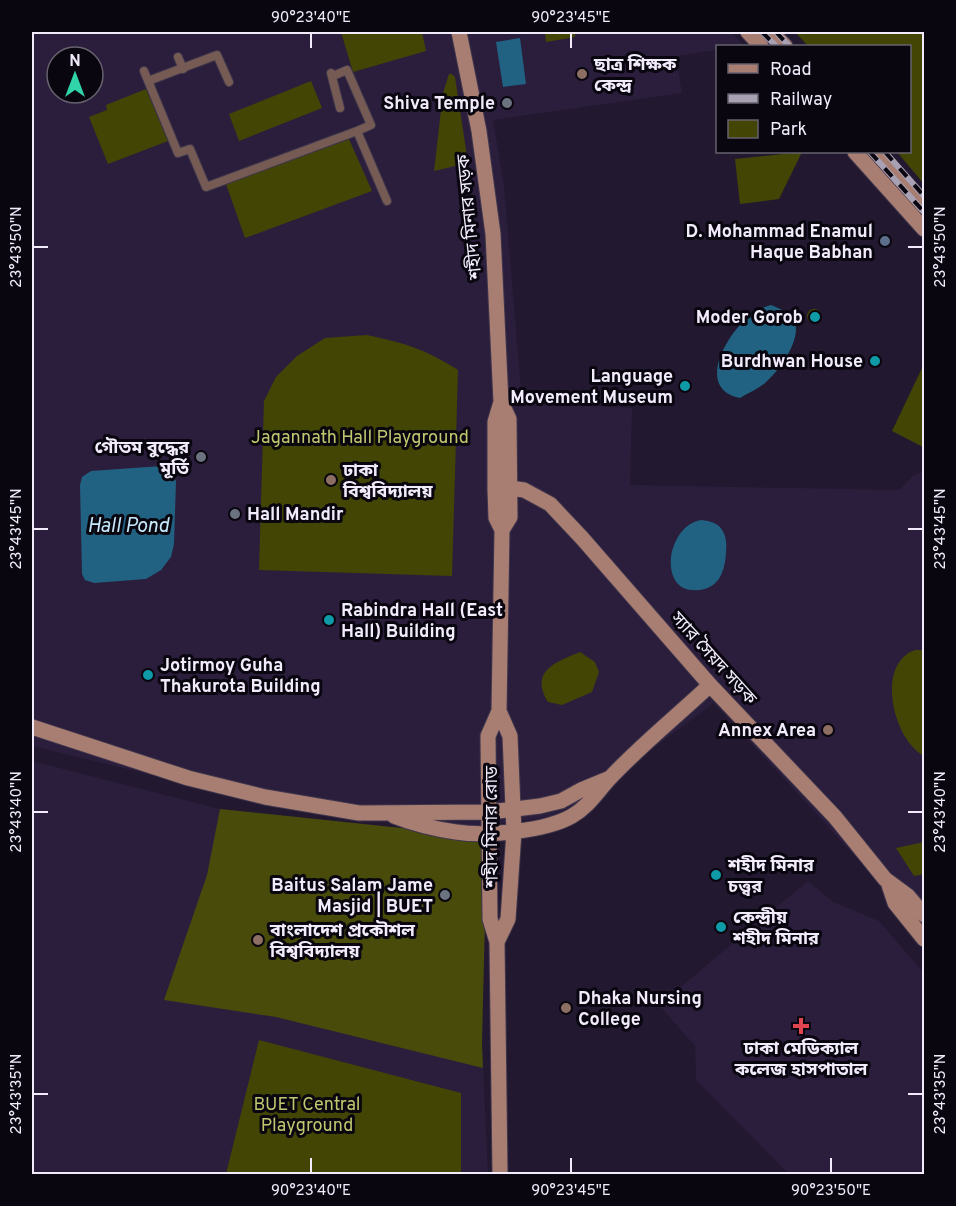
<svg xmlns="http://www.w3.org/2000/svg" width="956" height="1206" font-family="Overpass,'Noto Sans Bengali',sans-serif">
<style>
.built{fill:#2b1e3c;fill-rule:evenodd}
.green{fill:#434504}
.forest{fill:#484b0a}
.water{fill:#216282}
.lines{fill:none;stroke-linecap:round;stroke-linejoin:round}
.pedestrian-casing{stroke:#3f364c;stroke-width:10}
.secondary-casing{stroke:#3f364c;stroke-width:17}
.pedestrian{stroke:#755b54;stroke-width:8}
.secondary{stroke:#a87d72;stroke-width:15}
.rail-casing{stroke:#a8a0b3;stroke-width:6}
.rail{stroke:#09060f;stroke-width:4;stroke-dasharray:11;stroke-linecap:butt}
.ticks{fill:none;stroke:#f2ebfc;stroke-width:2}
.education-dot{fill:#8d6e63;stroke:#09060f;stroke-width:2}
.worship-dot{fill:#6b7280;stroke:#09060f;stroke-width:2}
.service-dot{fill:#5c6f8a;stroke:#09060f;stroke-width:2}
.culture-dot{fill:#0f9aa8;stroke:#09060f;stroke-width:2}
.health-dot{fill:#e0444e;stroke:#09060f;stroke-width:2}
.labels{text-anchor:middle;stroke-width:6;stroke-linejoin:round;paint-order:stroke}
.poi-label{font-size:18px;font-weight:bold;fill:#f2ebfc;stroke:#09060f;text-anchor:start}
.street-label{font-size:18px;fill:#f2ebfc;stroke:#09060f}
.park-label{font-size:18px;fill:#c1c76f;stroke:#09060f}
.water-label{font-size:20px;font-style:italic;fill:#c6e8fb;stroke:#09060f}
.neatline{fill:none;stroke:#f2ebfc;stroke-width:2}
.ticks-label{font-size:15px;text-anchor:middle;fill:#f2ebfc}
</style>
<rect width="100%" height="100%" fill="#22182f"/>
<path class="built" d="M32,32H732L744,46H718L717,50L676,56L682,93L493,120L504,186L522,402L632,408L630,485L899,490L913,476L924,471V929L890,894L714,703L563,815L484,826H458L259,801L32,746ZM57,57H93V93H57Z
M32,761L220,809L487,837L482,1042L488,1174H32Z
M808,881L833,902L879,921L924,973V1174H789L696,1080L695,1046L659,1005Z"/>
<path class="green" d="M341,32H422L426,51L353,72Z
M545,32H575V37L546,42Z
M795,32H924V184L897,152H910V46H808Z
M449,74H452L455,77L468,163L434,171L443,93Z
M311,81L322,108L239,141L229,114Z
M146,89L168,141L108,164L89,117L107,110L106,105Z
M349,139L372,191L245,238L226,184Z
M802,152L779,199L740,204L735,159Z
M807 316a7 7 0 1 1 14 0a7 7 0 1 1-14 0Z
M367,335C405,343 425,349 458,370L452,576L259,570L264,401L276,377L297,356L325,338Z
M924,364V444L923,447L892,431Z
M915,650H924V756C893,740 875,664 915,650Z
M580,652L595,662L599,672L592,692L562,705L548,702C529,671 556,662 580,652Z
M924,842V874L914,876L896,848Z
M259,1040L461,1093V1174H226Z"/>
<path class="forest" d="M220,809L487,837L482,1042L483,1068L276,1017L164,1000L207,875Z"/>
<path class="water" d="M520,38L526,84L503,87L496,42Z
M771,305C779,308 790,313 794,321C803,339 778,372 765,383C758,389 748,393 740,398C696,389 725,337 747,318C754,311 762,308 771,305Z
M162,466L171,471L176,481L174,544L171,557L161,570L146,579L94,583L85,580L82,574L80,485L82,477L91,471Z
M702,520C708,521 714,522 719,526C726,533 727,543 726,552C725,574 717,592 692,590C684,590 677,585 674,578C664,558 678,522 702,520Z"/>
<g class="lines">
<defs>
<path id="pedestrian" d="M178,57L183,69
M144,71L178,153L190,149L206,187L357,131L387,201
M148,81L217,55L229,82
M340,108L331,73L333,76L347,70L371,125L357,131"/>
<path id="secondary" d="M459,32L479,131L493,234L501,402L495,422V489L496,518L502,530
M748,32L761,46
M771,32L785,46
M855,152L924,229
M877,152L924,206
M495,489L510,488L524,490L550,504L582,538L710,685L835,817L885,879L908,896L924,915
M499,711L488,736L490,919L497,942L500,1174
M32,727L188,778L265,797L359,813L490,812L540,806L561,801L581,790L610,778
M394,816C414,824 435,829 456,832C486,837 546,831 572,816C589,806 597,792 610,778C641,745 677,716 710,685
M888,882L895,903L924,939
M497,942L508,919L514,832L510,736L499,711L502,530L510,517L509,419L501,402"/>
</defs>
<use href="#pedestrian" class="pedestrian-casing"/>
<use href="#secondary" class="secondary-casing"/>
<use href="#pedestrian" class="pedestrian"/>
<use href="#secondary" class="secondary"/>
<defs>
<path id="rail" d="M762,32L776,46
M776,32L789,46
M870,152L924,212
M885,152L924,196"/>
</defs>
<use href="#rail" class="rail-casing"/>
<use href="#rail" class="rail"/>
</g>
<path class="ticks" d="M311,33V48M571,33V48M33,247H48M908,247H923M33,529H48M908,529H923M33,812H48M908,812H923M33,1094H48M908,1094H923M311,1158V1173M571,1158V1173M831,1158V1173"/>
<g class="education-dot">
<circle cx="582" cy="74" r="6"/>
<circle cx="331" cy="480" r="6"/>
<circle cx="828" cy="730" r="6"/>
<circle cx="258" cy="940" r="6"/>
<circle cx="566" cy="1008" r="6"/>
</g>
<g class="worship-dot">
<circle cx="507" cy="103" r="6"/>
<circle cx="201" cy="457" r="6"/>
<circle cx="235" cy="514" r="6"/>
<circle cx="445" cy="895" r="6"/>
</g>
<circle class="service-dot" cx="885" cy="241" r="6"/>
<g class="culture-dot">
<circle cx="815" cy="317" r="6"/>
<circle cx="875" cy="361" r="6"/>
<circle cx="685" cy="386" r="6"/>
<circle cx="329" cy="620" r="6"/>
<circle cx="148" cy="675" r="6"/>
<circle cx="716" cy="875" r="6"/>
<circle cx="721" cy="927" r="6"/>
</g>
<path class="health-dot" d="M798 1017h6v6h6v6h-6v6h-6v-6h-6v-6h6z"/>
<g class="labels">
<g class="poi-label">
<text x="594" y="70">ছাত্র শিক্ষক<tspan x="594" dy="21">কেন্দ্র</tspan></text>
<text x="495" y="109" text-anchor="end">Shiva Temple</text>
<text x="873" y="237" text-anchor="end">D. Mohammad Enamul<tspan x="873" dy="21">Haque Babhan</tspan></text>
<text x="803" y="323" text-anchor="end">Moder Gorob</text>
<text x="863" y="367" text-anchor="end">Burdhwan House</text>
<text x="673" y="382" text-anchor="end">Language<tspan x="673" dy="21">Movement Museum</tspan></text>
<text x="189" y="453" text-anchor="end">গৌতম বুদ্ধের<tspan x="189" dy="21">মূর্তি</tspan></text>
<text x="343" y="476">ঢাকা<tspan x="343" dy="21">বিশ্ববিদ্যালয়</tspan></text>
<text x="247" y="520">Hall Mandir</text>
<text x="341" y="616">Rabindra Hall (East<tspan x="341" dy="21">Hall) Building</tspan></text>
<text x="160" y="671">Jotirmoy Guha<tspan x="160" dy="21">Thakurota Building</tspan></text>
<text x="816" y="736" text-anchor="end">Annex Area</text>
<text x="728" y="871">শহীদ মিনার<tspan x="728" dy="21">চত্ত্বর</tspan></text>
<text x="433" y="891" text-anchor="end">Baitus Salam Jame<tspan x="433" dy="21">Masjid | BUET</tspan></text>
<text x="733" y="923">কেন্দ্রীয়<tspan x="733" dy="21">শহীদ মিনার</tspan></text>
<text x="270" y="936">বাংলাদেশ প্রকৌশল<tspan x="270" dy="21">বিশ্ববিদ্যালয়</tspan></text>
<text x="578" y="1004">Dhaka Nursing<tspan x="578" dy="21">College</tspan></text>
<text x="801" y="1054" text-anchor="middle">ঢাকা মেডিক্যাল<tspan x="801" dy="21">কলেজ হাসপাতাল</tspan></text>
</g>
<g class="street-label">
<text transform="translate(469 217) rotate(-96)" y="6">শহীদ মিনার সড়ক</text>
<text transform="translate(714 658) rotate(48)" y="6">স্যার সৈয়দ সড়ক</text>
<text transform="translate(491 827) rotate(-90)" y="6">শহীদ মিনার রোড</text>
</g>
<g class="park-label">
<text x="360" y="443">Jagannath Hall Playground</text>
<text x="307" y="1110">BUET Central<tspan x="307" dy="21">Playground</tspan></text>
</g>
<g class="water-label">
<text x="128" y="532">Hall Pond</text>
</g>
</g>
<rect width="956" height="1206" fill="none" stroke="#09060f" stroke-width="66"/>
<rect x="716" y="45" width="195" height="108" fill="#09060f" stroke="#66626e" stroke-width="1.5"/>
<rect x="728" y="64" width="30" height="9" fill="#a87d72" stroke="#66626e" stroke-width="1.5"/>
<text x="770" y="75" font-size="18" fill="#f2ebfc">Road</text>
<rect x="728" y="94" width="30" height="9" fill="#a8a0b3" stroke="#66626e" stroke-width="1.5"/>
<text x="770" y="105" font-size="18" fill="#f2ebfc">Railway</text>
<rect x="728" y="120" width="30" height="18" fill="#434504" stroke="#66626e" stroke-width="1.5"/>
<text x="770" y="135" font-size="18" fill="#f2ebfc">Park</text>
<g transform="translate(75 75)"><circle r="28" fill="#09060f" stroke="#66626e" stroke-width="1.5"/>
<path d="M0-4.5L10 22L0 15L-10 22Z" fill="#31d4a9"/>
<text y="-9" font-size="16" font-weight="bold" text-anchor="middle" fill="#f2ebfc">N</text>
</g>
<rect x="33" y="33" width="890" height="1140" class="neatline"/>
<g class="ticks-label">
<text x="311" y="22">90°23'40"E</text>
<text x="571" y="22">90°23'45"E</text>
<text transform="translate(16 247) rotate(-90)" y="5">23°43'50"N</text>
<text transform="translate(940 247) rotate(-90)" y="5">23°43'50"N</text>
<text transform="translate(16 529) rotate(-90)" y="5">23°43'45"N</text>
<text transform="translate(940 529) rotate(-90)" y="5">23°43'45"N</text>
<text transform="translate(16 812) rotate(-90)" y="5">23°43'40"N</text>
<text transform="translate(940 812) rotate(-90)" y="5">23°43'40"N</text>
<text transform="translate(16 1094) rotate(-90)" y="5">23°43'35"N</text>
<text transform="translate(940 1094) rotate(-90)" y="5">23°43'35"N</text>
<text x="311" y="1195">90°23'40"E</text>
<text x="571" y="1195">90°23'45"E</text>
<text x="831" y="1195">90°23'50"E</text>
</g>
</svg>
